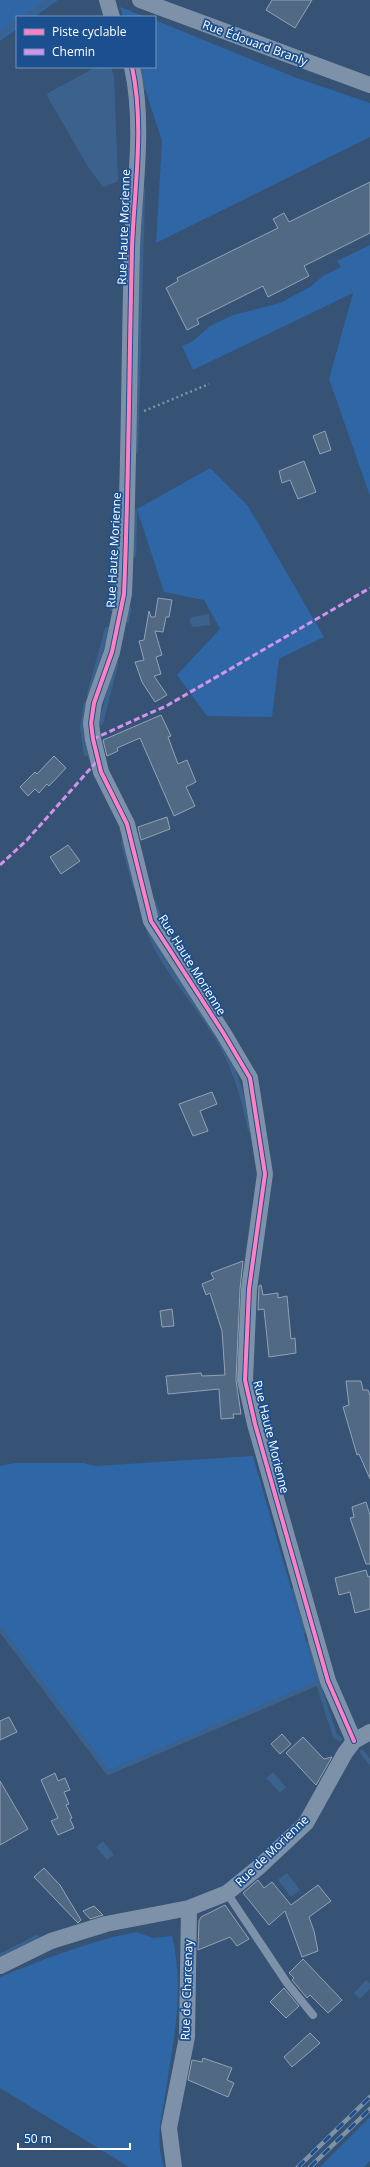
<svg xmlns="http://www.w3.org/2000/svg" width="370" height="2167" font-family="'Open Sans',sans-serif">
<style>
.green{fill:#2f66a5}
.water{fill:#3b618d}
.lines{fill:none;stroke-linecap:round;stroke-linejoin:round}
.stream{stroke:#3b618d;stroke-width:4.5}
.building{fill:#526984;stroke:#92a2b6}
.path{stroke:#7d92a8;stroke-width:2.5;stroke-dasharray:2 3;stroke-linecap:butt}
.lane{stroke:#7d92a8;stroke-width:8}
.street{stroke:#7d92a8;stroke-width:16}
.rail-casing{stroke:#7e92a7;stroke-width:4.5}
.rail{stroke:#1b4f8f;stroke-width:3;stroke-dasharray:9;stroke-linecap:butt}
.quiet{stroke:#d193ec;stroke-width:3;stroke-dasharray:6 3;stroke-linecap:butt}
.cycleway-casing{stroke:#1b4f8f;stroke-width:6}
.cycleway{stroke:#ff80c0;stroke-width:4}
.labels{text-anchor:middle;stroke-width:3.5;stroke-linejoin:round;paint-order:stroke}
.street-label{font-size:12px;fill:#fff;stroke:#1b4f8f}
</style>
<rect width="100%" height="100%" fill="#365274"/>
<path class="green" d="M0,0H58L34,17H17V29L0,41Z
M120,7L146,17H123Z
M155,20L294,77L370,103V137L156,243L162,141L138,67H155Z
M370,245V496L329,379L353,293L193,370L182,346L193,341L210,326L233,315L280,303L310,287L323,276L341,267L337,261Z
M210,468L248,506L324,637L279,659L272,717L207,716L177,675L220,629L204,600L164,592L137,509Z
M253,1456L318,1683L108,1773L0,1629V1466L15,1463H84L95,1466Z
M136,1932L153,1938L172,1936C184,1984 175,2035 167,2083C163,2115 154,2136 164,2167H129L0,2088V1977C44,1959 89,1941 136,1932Z
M370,2117V2161L364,2167H320Z"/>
<path class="water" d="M96,67H111L114,76L118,179L117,182L103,187L88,167L47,96L48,93Z
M209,614L210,625L193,627L189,622L191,617Z
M273,1772L286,1787L280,1793L266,1778Z
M103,1841L114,1855L107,1860L96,1847Z
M287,1873L300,1890L291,1897L278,1880Z
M366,1980L370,1983V1989L360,1999L354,1993Z"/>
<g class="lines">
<path class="stream" d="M26,17L50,0
M0,35L17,23
M141,67L143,89
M136,451L143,190
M134,555L135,511
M112,609L115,579L118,513
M127,621L129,609
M89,695L107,629
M101,723L116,664
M86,754L82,728L86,704
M123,843L135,887
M154,902L163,927
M148,929C163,971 199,1004 220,1043C236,1070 244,1099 250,1130
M294,1590L305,1631
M0,1629L108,1773L318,1683L335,1736L340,1739
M309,1643L318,1683
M362,1752L370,1762
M0,1956L37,1937"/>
</g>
<path class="building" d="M272,0H312L295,28L266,10Z
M370,182V233L304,266L309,276L268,297L263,286L197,319L199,324L187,330L166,288L178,281L177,278L278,228L273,219L284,213L289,222Z
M325,431L331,450L320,454L313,436Z
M304,461L316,492L298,499L290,480L282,483L279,471Z
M158,598L172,600L169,617H166L163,632L155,631L162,655L156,657L161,674L154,676L167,695L155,702L142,682L135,662L144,660L139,641L144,640L149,611L151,617H155Z
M161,715L171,736L168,737L178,764L187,760L196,782L186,787L195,806L174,816L140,738L117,748L118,751L107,756L103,740Z
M54,756L66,768L49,786L47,784L39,793L35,789L28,796L20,787L35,772L37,774Z
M167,817L170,829L141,840L138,827Z
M68,845L80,861L61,874L50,857Z
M212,1092L217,1104L200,1111L208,1131L193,1136L179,1104Z
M243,1261L240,1289L236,1380L241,1414H233L234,1418L221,1419L219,1389L168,1394L166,1376L201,1373L202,1376L225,1375L222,1331L210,1293L206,1295L202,1284L214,1279L211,1273Z
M261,1285L263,1295L278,1293V1298L287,1296L291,1339L295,1338L296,1353L269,1357L264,1309L258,1310L259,1286Z
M172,1309L174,1326L162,1327L160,1311Z
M346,1381H361L363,1390H368L370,1396V1479L359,1454L357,1455L343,1407L349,1405Z
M366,1502L370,1515V1564H366L350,1518L354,1517L352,1507Z
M366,1570L368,1577L370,1576V1609L355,1613L350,1592L339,1595L335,1578Z
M9,1717L17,1732L0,1740V1721Z
M282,1734L291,1744L280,1754L271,1744Z
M303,1737L324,1759L332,1757L316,1785L286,1753Z
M55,1773L58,1781L65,1778L70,1790L64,1792L69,1804L66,1805L72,1818L70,1819L74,1828L58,1835L51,1821L58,1818L41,1780Z
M0,1781L28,1829L0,1845Z
M44,1868L60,1885L81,1920L78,1923L34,1877Z
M258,1880L264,1888L272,1882L291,1905L318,1885L331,1901L309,1917L314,1931L318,1951L302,1957L285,1911L269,1925L243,1893Z
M225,1905L249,1939L237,1946L230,1937L198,1950L199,1921L201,1917Z
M94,1906L103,1915L90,1919L83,1911Z
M303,1959L342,2000L328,2013L310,1995L307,1998L292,1980L294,1978L289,1973Z
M284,1988L299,2006L286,2018L270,2002Z
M310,2033L320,2043L292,2067L284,2057Z
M203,2058L232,2068L227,2080L234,2083L228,2097L188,2080L192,2060L202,2062Z"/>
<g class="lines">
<path class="path" d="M144,411L209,384"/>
<path class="lane" d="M227,1893L287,1983L313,2015"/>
<path class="street" d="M107,0L112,17
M140,0L370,85
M132,67C145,126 134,189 132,248C129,363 129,479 124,594L112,652L94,703L91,723L93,739L101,772L127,824L151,921L224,1034L250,1078L265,1174L249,1289L245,1380L255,1424L328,1681L354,1741
M0,1966L51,1941L106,1924L189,1908L227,1893L259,1867L306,1823L345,1753L354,1741L370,1732
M174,2167L169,2128L187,2037L189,1908"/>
<defs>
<path id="rail" d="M298,2167L370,2097
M310,2167L370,2109"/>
</defs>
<use href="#rail" class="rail-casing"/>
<use href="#rail" class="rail"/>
<path class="quiet" d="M93,739L168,705L370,588
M0,865L27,840L98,760"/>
<defs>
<path id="cycleway" d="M132,67C145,126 134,189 132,248C129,363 129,479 124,594L112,652L94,703L91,723L93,739L101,772L127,824L151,921L224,1034L250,1078L265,1174L249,1289L245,1380L255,1424L328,1681L354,1741"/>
</defs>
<use href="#cycleway" class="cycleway-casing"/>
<use href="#cycleway" class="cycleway"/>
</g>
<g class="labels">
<g class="street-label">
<text transform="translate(255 43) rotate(20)" y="4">Rue Édouard Branly</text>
<text transform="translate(124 227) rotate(-88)" y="4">Rue Haute Morienne</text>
<text transform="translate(114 550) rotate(-87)" y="4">Rue Haute Morienne</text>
<text transform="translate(192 965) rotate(58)" y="4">Rue Haute Morienne</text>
<text transform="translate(271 1437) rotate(76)" y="4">Rue Haute Morienne</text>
<text transform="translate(272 1851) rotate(-44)" y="4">Rue de Morienne</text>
<text transform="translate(187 1990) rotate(-88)" y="4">Rue de Charcenay</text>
</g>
</g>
<rect x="16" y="16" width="140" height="52" fill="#1b4f8f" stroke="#7695bc"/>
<rect x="24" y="29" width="20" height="6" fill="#ff80c0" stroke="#7695bc"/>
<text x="52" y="36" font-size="12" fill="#ffffff">Piste cyclable</text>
<rect x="24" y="49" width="20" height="6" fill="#d193ec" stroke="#7695bc"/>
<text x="52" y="56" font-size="12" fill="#ffffff">Chemin</text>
<path d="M18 2143v6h112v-6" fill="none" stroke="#ffffff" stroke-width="2"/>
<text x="24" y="2143" font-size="12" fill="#ffffff" stroke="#1b4f8f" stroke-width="3" paint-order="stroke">50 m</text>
</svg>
